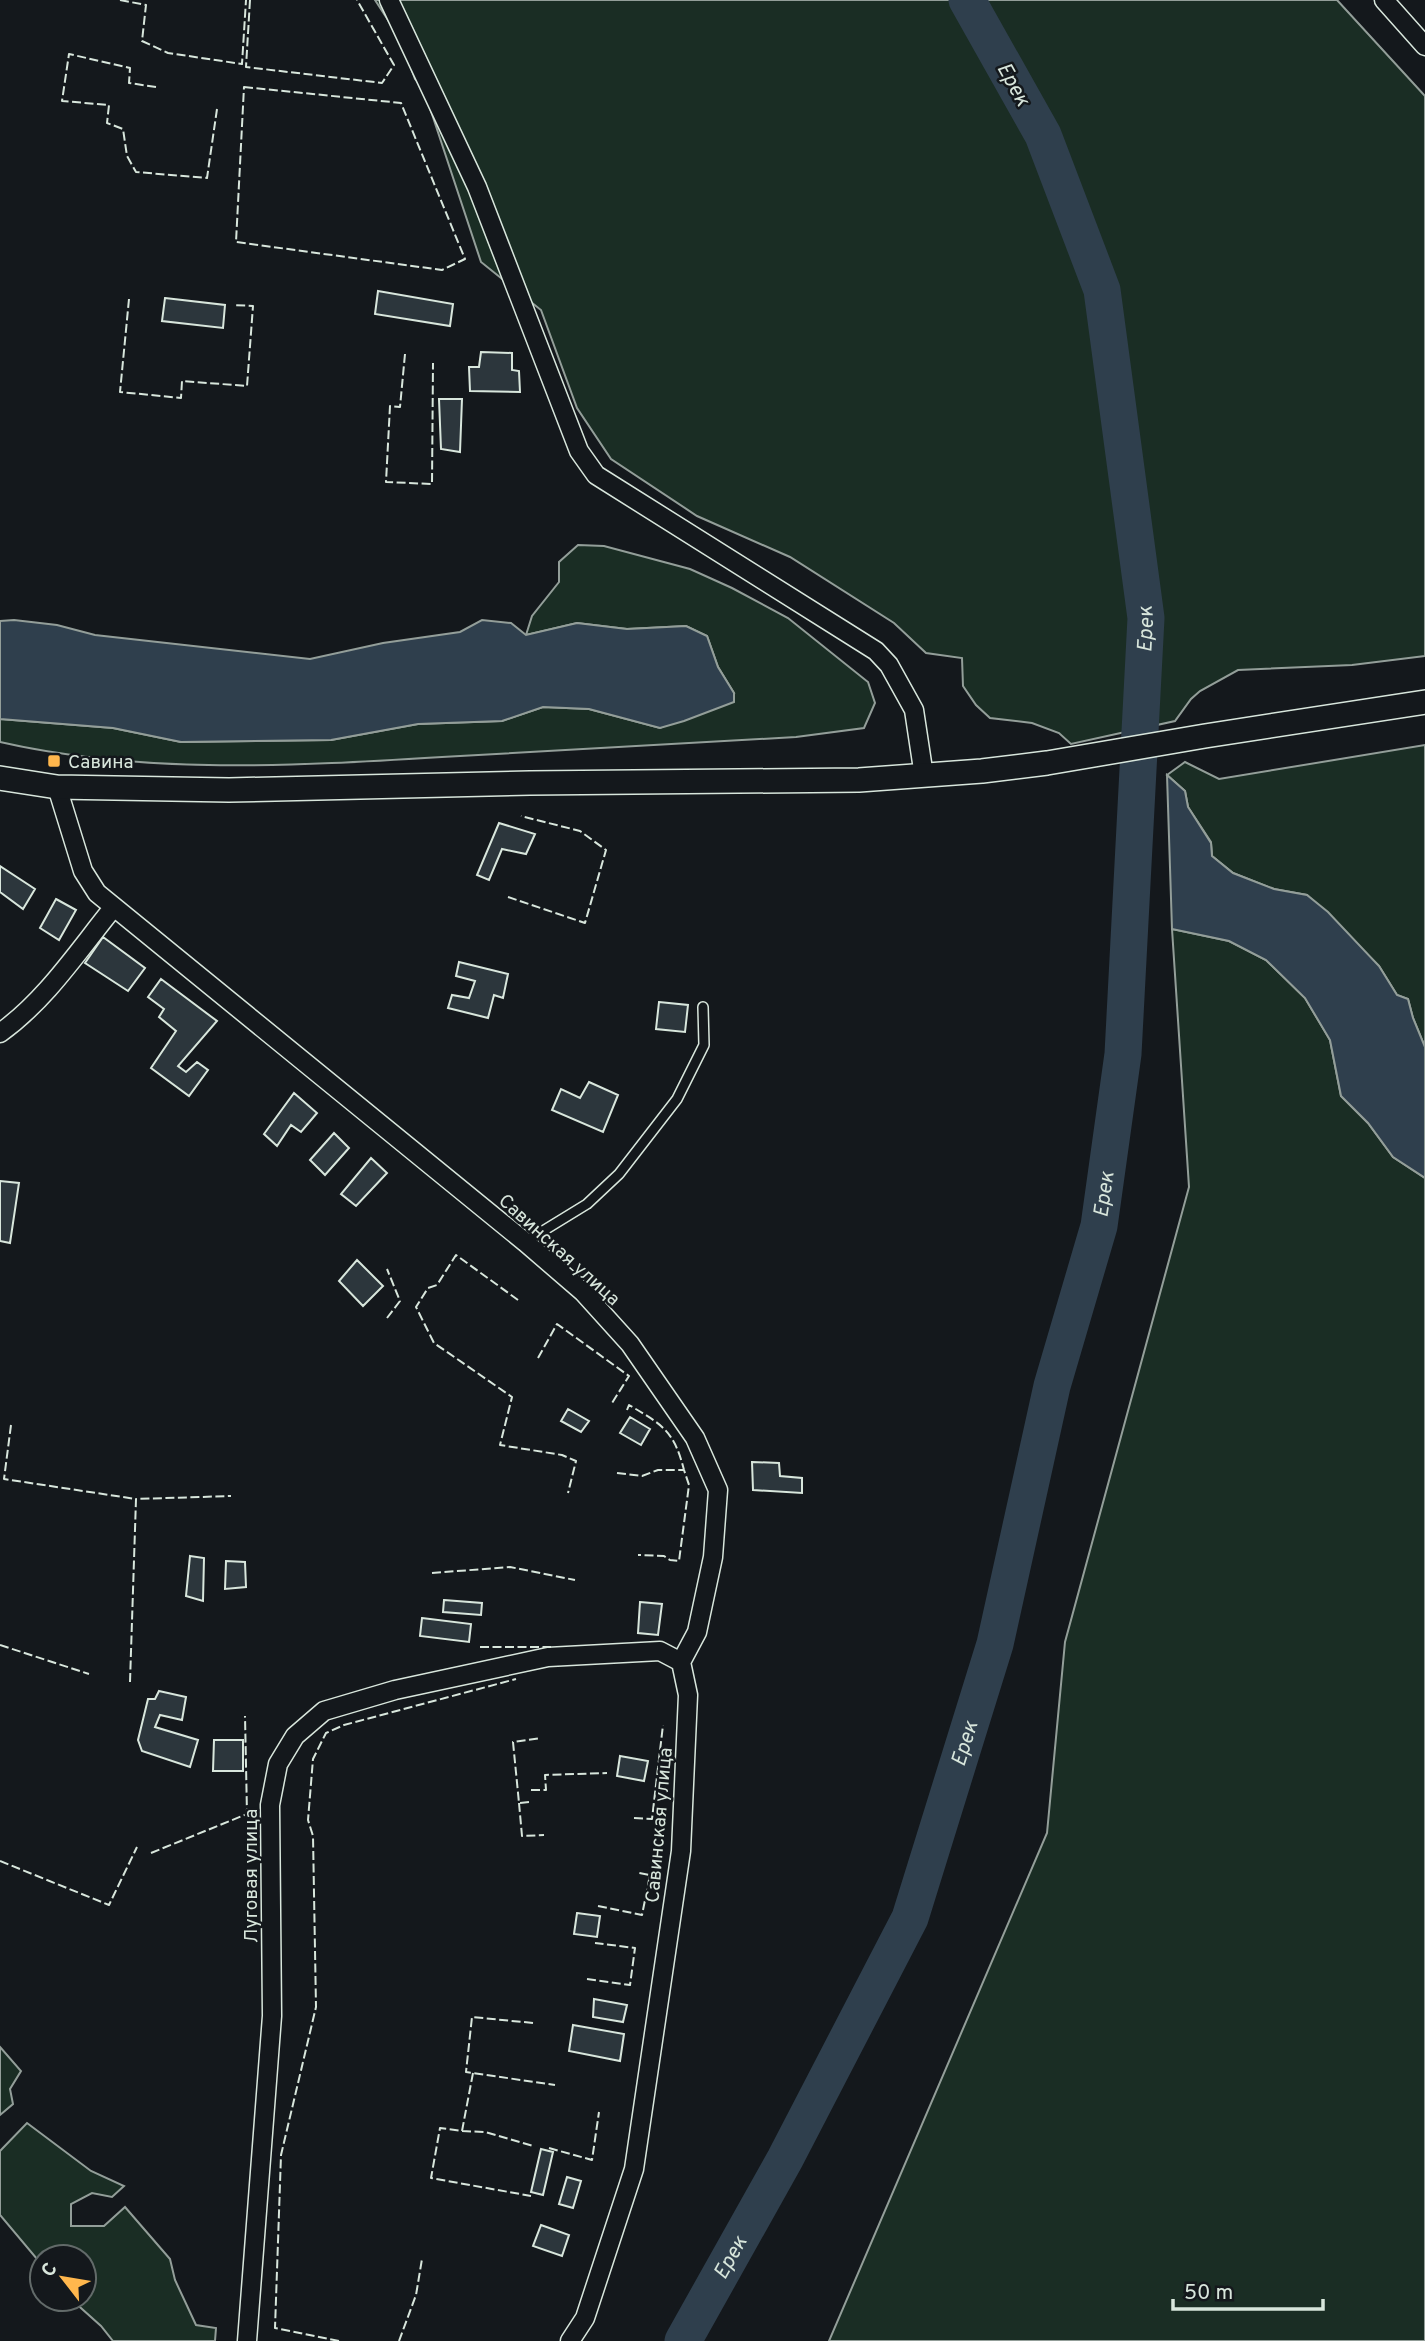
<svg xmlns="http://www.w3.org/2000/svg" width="1425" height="2341" font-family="Overpass,sans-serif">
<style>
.green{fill:#1a2d24;stroke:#939e99;stroke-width:2}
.water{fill:#2f3f4d;stroke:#939e99;stroke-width:2}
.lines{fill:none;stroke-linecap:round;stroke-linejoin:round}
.river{stroke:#2f3f4d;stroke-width:37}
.building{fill:#2c363c;stroke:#d8e6dc;stroke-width:2}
.service-casing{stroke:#d8e6dc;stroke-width:12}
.minor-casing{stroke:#d8e6dc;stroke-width:21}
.tertiary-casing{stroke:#d8e6dc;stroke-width:26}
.service{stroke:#14181c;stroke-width:9}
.minor{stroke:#14181c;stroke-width:18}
.tertiary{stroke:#14181c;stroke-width:23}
.fence{stroke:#d8e6dc;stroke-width:2;stroke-dasharray:9 3.5;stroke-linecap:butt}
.poi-dot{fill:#ffb74d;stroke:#14181c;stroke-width:2.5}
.labels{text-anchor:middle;stroke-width:5;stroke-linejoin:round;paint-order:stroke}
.poi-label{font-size:19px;fill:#d8e6dc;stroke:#14181c;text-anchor:start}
.street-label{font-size:19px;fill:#d8e6dc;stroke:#14181c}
.water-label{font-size:21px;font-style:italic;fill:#d8e6dc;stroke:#14181c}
</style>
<rect width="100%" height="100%" fill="#14181c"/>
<path class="green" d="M375,0H1337L1425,96V656L1352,665L1238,670L1200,691L1191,699L1175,721L1071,744L1059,733L1032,723L990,718L976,705L963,686L962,658L926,653L894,623L790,557L697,516L611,459L577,408L541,310L481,262L423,87L415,79L401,40Z
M578,545L604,546L690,569L732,588L788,618L868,682L875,703L864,728L796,737C678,744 560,751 442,757C296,766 144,775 0,742V719L113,728L181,742L331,740L418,724L502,721L543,707L589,709L660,728L734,693L718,667L707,636L686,626L627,629L577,623L526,635L532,616L559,582V562Z
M1425,745V1047L1413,1018L1408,999L1397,995L1379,966L1307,895L1274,889L1233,873L1212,856L1211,842L1188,807L1185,791L1167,775L1185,762L1219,779Z
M1172,929L1229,941L1266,960L1305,998L1330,1040L1341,1096L1368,1123L1393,1157L1425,1178V2341H829L1047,1833L1065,1642L1189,1187Z
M0,2047L21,2071L10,2089L13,2104L0,2115Z
M27,2123L91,2171L124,2186L112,2197L92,2193L71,2204V2226H104L125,2207L170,2259L175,2280L196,2325L216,2328L215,2341H113L101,2326L72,2300L84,2299V2257H42V2265L0,2215V2151Z"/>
<path class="water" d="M14,620L57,625L95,635L310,659L383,643L460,632L482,620L511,623L526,635L577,623L627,629L686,626L707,636L718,667L734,693V702L684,721L660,728L589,709L543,707L502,721L418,724L331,740L181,742L113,728L0,719V621Z
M1167,775L1185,791L1188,807L1211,843L1212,856L1233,873L1274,889L1307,895L1328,912L1379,966L1397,995L1408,999L1413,1018L1425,1047V1178L1393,1157L1368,1123L1341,1096L1330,1040L1305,998L1266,960L1229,941L1172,929Z"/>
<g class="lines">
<path class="river" id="s1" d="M683,2341L785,2159L910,1918L995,1644L1052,1386L1099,1226L1123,1054L1146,618L1102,290L1043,135L967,0"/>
</g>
<path class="building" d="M378,291L453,304L450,326L375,314Z
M165,298L225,305L223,328L162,321Z
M481,352L512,353V370L519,371L520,392L470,391L469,367H479Z
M439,399H462L460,452L441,449Z
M499,823L535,834L526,854L502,849L489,880L477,875Z
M0,866L35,889L23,909L0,892Z
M56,899L76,910L59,940L40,928Z
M103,937L145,968L128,991L85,963Z
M459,962L508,974L503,998L494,995L488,1018L448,1008L452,995L469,998L475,981L456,976Z
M161,979L217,1021L178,1066L186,1072L197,1062L208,1070L189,1096L151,1068L176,1031L159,1017L164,1009L148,997Z
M659,1002L688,1005L685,1032L656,1029Z
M589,1082L618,1095L603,1132L552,1110L561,1089L580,1098Z
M294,1093L317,1113L301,1132L291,1125L277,1146L264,1134Z
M334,1133L349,1148L325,1175L310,1160Z
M371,1158L387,1173L356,1206L341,1194Z
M0,1181L19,1183L10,1243L0,1241Z
M357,1260L383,1286L363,1306L339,1281Z
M568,1409L589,1421L581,1432L561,1421Z
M630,1417L650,1429L641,1445L620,1433Z
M752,1462L779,1463L780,1476L802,1478V1493L753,1490Z
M190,1556L204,1558L203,1601L186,1596Z
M226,1561L245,1562L246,1587L225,1589Z
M444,1600L482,1603L481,1615L443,1612Z
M640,1602L662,1604L658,1635L638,1633Z
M422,1618L471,1624L469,1642L420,1636Z
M159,1691L186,1697L182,1720L160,1715L155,1727L198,1740L190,1767L142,1751L138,1740L148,1699H155Z
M214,1740H243V1771H213Z
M620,1756L648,1761L644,1781L617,1776Z
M577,1913L600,1916L597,1937L574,1934Z
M594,1999L627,2005L623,2022L593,2017Z
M573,2025L624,2034L620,2061L569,2051Z
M541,2149L553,2152L543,2195L531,2192Z
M567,2177L581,2181L573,2208L559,2204Z
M541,2225L569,2235L562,2256L533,2246Z"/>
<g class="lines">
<defs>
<path id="service" d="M525,1242L587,1204L619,1174L677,1099L704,1045L703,1007"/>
<path id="minor" d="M389,0L477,187L579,451L596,475L876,651L889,665L914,710L924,776
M1384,0L1425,46
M57,787L83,871L97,893L525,1242L583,1292L630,1344L695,1438L718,1490L713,1557L697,1632L681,1662L688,1695L681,1851L634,2169L585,2318L570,2341
M0,1033C46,1000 78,951 113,908
M247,2341L272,2016L270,1805L278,1764L295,1736L324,1711L395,1690L548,1657L660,1651L681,1662"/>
<path id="tertiary" d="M0,778L57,787L229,790L530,783L859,780L982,771L1047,763L1205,736L1425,702"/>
</defs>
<use href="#service" class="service-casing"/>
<use href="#minor" class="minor-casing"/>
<use href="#tertiary" class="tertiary-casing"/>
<use href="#service" class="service"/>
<use href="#minor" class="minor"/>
<use href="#tertiary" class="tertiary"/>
<path class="fence" d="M120,0L146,5L142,41L168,53L242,64L246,0
M250,0L246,67L382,83L394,65L357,0
M156,87L129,83L130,68L69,54L62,101L109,105L107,123L123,129L127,156L136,172L207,178L217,109
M244,87L401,103L465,259L442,270L236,242Z
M129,299L120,392L181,398L182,381L247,386L253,306L233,305
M405,354L400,407L390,406L386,482L432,484L433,363
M508,897L585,923L606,850L580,831L521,816
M518,1300L456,1255L437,1285L428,1288L416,1307L434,1343L512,1397L500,1445L562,1455L576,1461L568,1493
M387,1318L400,1301L387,1269
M538,1358L557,1324L629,1376L612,1403
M627,1410L629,1405C663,1425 674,1431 684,1470
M11,1425L4,1479L136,1499
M617,1473L642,1476L658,1470H684L689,1485L679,1561L670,1560L664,1556L638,1555
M432,1573L510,1567L575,1580
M0,1645L89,1674
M480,1647H551
M130,1682L136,1499L231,1496
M531,1790H546L545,1775L607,1773
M529,1802L519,1803L513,1742L541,1738
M519,1803L522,1836L544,1835
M634,1818L652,1819L663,1725
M151,1853L247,1814L245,1716
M0,1861L109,1905L137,1847
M598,1906L642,1915L650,1875L639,1873
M587,1979L630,1985L635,1948L595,1943
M533,2023L472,2017L466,2072L555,2085
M473,2073L462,2131L440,2128L431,2178L531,2196
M462,2131L485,2132L533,2146
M549,2148L592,2160L599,2112
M339,2341L275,2328L281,2155L316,2007L313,1836L308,1820L313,1759L326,1733L344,1725L516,1679
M399,2341L416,2295L422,2259"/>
</g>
<rect class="poi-dot" x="47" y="754" width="14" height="14" rx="3.5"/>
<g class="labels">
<g class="poi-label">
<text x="68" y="768">Савина</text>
</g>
<g class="street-label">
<text transform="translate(560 1249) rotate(42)" y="7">Савинская улица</text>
<text transform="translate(658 1825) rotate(-85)" y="7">Савинская улица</text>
<text transform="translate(250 1876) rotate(-90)" y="7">Луговая улица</text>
</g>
<g class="water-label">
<text transform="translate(1014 84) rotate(61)" y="7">Ерек</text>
<text dy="7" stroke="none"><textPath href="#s1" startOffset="1797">Ерек</textPath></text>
<text dy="7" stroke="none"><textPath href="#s1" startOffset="1230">Ерек</textPath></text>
<text dy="7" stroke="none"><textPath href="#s1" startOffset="663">Ерек</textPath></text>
<text dy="7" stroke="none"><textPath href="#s1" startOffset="96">Ерек</textPath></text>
</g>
</g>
<g transform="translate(63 2278) rotate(301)"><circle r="33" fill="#14181c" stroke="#626a69" stroke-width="2"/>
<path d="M0-5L12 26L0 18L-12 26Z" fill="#ffb74d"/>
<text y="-10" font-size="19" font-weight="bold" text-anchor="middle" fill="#d8e6dc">С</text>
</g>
<path d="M1173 2299v10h150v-10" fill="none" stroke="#d8e6dc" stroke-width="3.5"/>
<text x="1184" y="2299" font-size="21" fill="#d8e6dc" stroke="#14181c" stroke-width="5" paint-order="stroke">50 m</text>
</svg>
